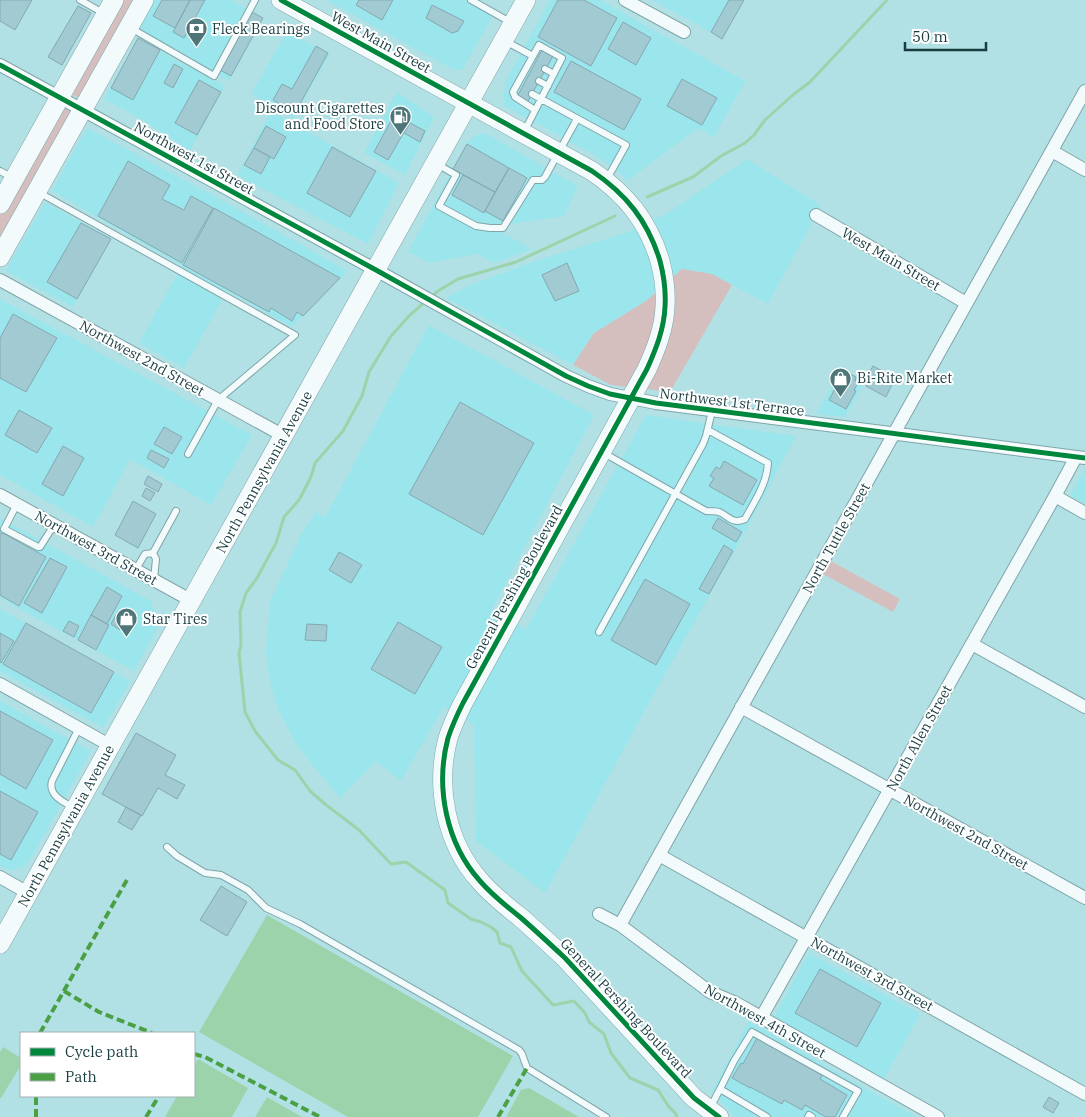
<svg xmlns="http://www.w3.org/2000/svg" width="1085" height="1117" font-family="'IBM Plex Serif',serif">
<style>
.built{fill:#9be5ec}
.green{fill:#d4bfbe}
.water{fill:#9cd3aa}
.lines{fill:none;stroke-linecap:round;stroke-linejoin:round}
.stream{stroke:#9cd3aa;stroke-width:3}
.building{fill:#a1cad2;stroke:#85a8b0}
.lane-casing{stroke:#7fa5a8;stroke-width:8}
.street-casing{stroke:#7fa5a8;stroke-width:14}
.secondary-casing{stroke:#7fa5a8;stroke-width:20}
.lane{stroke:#f3fafb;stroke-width:6}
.street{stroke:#f3fafb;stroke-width:12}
.secondary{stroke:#f3fafb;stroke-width:19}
.quiet{stroke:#4ba045;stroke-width:4;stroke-dasharray:8 4;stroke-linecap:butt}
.cycleway-casing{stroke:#fff;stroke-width:8}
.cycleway{stroke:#00873e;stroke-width:5}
.labels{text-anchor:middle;stroke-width:4;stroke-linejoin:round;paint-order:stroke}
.poi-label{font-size:14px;fill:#183c3f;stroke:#fff;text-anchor:start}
.street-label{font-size:14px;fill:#183c3f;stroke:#fff}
</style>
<rect width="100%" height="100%" fill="#b2e1e5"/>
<path class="built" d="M151,0H231L264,18L229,81L136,27Z
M326,0H467L493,15L463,69L454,70Z
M550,0H600L745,81L714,137L698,128L627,181L619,172L595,155L505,106L502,103L505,101L502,96L505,91V82Z
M652,0H744L723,39Z
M287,32L330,54L293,118L251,94Z
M138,38L176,60L225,86L190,151L143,120L104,99Z
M397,92L434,117L405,175L364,153Z
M271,111L399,183L368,244L237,175Z
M87,128L220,199L348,271L292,327L227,291L184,368L139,343L182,266L52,191Z
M480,133L489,135L578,186L564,216L491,227L532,249L495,263L477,254L430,263L408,252L467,142Z
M747,159L820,205L809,228L768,304L712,274L682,269L646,301L594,333L573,365L446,298L468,286L532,262L625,233L668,213Z
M45,202L111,239L73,307L6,271Z
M0,299L252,435L211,505L130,459L93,527L0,475Z
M429,325L594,415L492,609L526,629L646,415L796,436L738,545L660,683L545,893L476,841L474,725L444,706L401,781L376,761L340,798L297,746L279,711L271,686L266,653L270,602L302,533L316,512L325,517Z
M842,368L865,381L845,417L816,414Z
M1085,469V504L1070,496Z
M0,518L151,601L158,627L134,671L0,598Z
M0,609L130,681L103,728L0,671Z
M0,701L91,751L28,863L22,868L13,870L6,869L0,866Z
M809,953L920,1014L884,1079L774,1017Z
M749,1021L873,1093L917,1117H735L711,1092Z"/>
<path class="green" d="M120,0H138L80,99L70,93Z
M60,107H62L73,112L0,247V214Z
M682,269L712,274L732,285L670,392L611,385L573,365L594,333L646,301Z
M831,561L900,599L893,612L823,574Z"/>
<path class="water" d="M267,915L513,1056L478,1117H348L199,1032Z
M3,1047L21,1058V1065L1,1098H0V1052Z
M198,1059L248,1088L232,1117H165L177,1096H194V1066Z
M529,1088L579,1117H506L521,1090Z
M267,1097L302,1117H255Z"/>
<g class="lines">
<path class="stream" d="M647,197L693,177L721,156L745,143L754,135L765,120L794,94L810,82L887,0
M431,297L438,291L458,279L516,262L615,216
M426,301L410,315L391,336L369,372L362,396L343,431L315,463L311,477L299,500L284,517L276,543L257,578L246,593L240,612L241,645L239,653L245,712L255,731L278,760L295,770L310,791L325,804L359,830L391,864L406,862L445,890L448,903L471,919L481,922L491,927L497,932L500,943L511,947L522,971L553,1005L574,1001L585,1013L589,1022L604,1034L611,1053L630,1078L658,1090L669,1107L676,1114L677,1117"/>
</g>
<path class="building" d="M0,0H32L15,30L0,21Z
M162,0H190L175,28L153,16Z
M190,0H205L184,38L173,32Z
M359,0H393L382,20L356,5Z
M558,0H584L617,18L591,66L538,37Z
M729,0H744L722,39L711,32Z
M432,5L464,21L458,31L452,33L426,18Z
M78,6L91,13L62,65L48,57Z
M252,12L263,18L231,76L220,70Z
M623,22L651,38L636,65L608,49Z
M138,38L160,50L133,100L111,88Z
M316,46L328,53L295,113L273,100L282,84L292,89Z
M542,50L553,56L527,103L517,97Z
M571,61L641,99L624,130L554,92Z
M174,64L183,69L173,88L164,83Z
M682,79L717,98L702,125L667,106Z
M199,80L221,92L197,135L175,123Z
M392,119L407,127L388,160L374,152Z
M410,123L425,131L420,142L404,133Z
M266,126L286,137L274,159L254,148Z
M467,144L509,168L495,192L453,169Z
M332,147L376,171L350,217L307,193Z
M254,148L270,157L261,174L244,165Z
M128,161L170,185L162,199L184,210L191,196L213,208L182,263L98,216Z
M509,168L527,178L503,221L485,211Z
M463,175L495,192L484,213L452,195Z
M214,208L340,278L303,316L297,312L292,321L271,308L269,312L183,265Z
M81,223L111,239L77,299L47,282Z
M567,263L579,291L555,301L542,275Z
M13,314L57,338L26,392L0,378V338Z
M873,366L895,378L886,397L866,386L868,382L865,380Z
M844,371L856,377L855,381L858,383L854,390L856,391L846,409L829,400Z
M460,402L534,443L483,535L409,494Z
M19,410L52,428L37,453L5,435Z
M164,427L182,437L172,454L154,444Z
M63,446L84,458L63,496L42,484Z
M151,450L169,459L164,468L147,458Z
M724,461L757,480L743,505L709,486L714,478L710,476L716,467L720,469Z
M148,476L162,484L158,492L144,484Z
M146,488L155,493L150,501L142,496Z
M133,501L156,514L138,548L115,535Z
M718,518L742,532L736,542L712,528Z
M0,533L2,534L3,533L46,557L19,606L0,595Z
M724,545L733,551L709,594L699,589Z
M339,552L362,565L351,583L329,570Z
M50,558L67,567L42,613L24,603Z
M645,579L690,604L656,665L611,640Z
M107,587L122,596L107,624L91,615Z
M118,611L128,616L120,630L111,624Z
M91,615L109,625L96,650L78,640Z
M69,621L79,626L74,637L63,631Z
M398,622L442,647L415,694L371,669Z
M26,623L114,672L91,713L3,664Z
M307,624L327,625L326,641L305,640Z
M0,633L14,641L1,663L0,662Z
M0,711L53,740L26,789L0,774Z
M136,733L176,755L165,775L185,785L177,799L158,788L142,816L102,794Z
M0,791L38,812L11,860L0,854Z
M126,807L141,815L132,830L118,822Z
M221,886L247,902L227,936L200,920Z
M820,969L881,1003L857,1047L795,1013Z
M757,1038L822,1075L820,1079L847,1095L835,1117H826L805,1105L802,1110L784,1100L782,1104L750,1087V1088L732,1078L741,1063L743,1064Z
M1049,1097L1059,1103L1053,1113L1043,1107Z"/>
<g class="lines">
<defs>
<path id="lane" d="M80,0L105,14
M471,0L512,23
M129,27L214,76L255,0
M505,41L533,56
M545,69L554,74
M539,81L548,86
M532,94L626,145L607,179
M524,132L562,58L539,45L513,92L515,97L535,110
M437,164L456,175L439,206L476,226L490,228H503L533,180H542L545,177L577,119
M0,171L13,178
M38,192L295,335L218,400L188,454
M602,452L706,511C710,511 715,511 719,512C729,516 732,525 745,519C754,502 767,484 768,463L708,430
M17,504L4,529L38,547H40L54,525
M153,553L176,511
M136,569L145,554L153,553L156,559L154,579
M599,632L703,444L706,436L712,411
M74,808C64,802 48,796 52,781L79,728
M167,847L177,856L205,873L221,875L248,890L266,908L300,924L519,1050L522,1054L527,1068L606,1117
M720,1089L734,1061L752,1032L858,1091L843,1117
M710,1108L720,1089L767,1117
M808,1117L809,1115L812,1117"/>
<path id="street" d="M625,0L684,32
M0,65L376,270L566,376L588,386L610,394L656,403L1085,458
M1052,151L1085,170
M816,215L966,303
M0,280L284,436
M0,495L192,601
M1055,496L1085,513
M972,644L1085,707
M0,684L111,746
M741,707L1085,898
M659,855L1085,1094
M0,877L28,893
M599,914L620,925L710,992L736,1003L938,1117
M620,925L1085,91
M761,1018L1055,496L1076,457"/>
<path id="secondary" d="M281,0L592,171C626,194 648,221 660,261C664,276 666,291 665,307C664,329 656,349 647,369L463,703C457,715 452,726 448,738C435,787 446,843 480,881C492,895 506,906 520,917C535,930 550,944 565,958L694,1098L719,1117
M0,204L114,0
M0,257L144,0
M0,944L526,0"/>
</defs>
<use href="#lane" class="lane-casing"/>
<use href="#street" class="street-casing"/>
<use href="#secondary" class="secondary-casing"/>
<use href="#lane" class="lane"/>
<use href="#street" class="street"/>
<use href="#secondary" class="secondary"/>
<path class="quiet" d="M64,991L99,1012L152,1033
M40,1033L128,878
M194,1054L205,1057L320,1117
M36,1117V1096
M146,1117L159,1096
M498,1117L527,1068"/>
<defs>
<path id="cycleway" d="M281,0L592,171C626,194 648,221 660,261C664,276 666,291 665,307C664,329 656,349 647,369L463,703C457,715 452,726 448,738C435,787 446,843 480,881C492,895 506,906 520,917C535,930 550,944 565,958L694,1098L719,1117
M0,65L376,270L566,376L588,386L610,394L656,403L1085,458"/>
</defs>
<use href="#cycleway" class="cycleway-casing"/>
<use href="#cycleway" class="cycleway"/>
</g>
<defs>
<symbol id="bank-pin" viewBox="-11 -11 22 30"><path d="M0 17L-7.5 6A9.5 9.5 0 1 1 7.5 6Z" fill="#4e7679" stroke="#fff"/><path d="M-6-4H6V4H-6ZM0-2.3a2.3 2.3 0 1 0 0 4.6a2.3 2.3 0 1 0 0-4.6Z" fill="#fff"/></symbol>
<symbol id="fuel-pin" viewBox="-11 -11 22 30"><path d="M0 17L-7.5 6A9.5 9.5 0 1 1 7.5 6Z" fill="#4e7679" stroke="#fff"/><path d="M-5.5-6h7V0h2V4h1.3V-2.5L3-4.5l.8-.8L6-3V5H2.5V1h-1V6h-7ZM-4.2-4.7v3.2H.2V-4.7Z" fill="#fff"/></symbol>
<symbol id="shop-pin" viewBox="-11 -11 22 30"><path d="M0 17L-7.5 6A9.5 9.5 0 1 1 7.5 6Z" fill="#4e7679" stroke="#fff"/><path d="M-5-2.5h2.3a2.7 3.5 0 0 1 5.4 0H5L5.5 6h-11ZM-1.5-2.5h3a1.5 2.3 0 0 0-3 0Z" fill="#fff"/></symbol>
</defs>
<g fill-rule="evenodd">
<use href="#bank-pin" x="184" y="16" width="25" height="34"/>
<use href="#fuel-pin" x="388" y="104" width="25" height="34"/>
<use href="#shop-pin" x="828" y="366" width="25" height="34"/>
<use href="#shop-pin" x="114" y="606" width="25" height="34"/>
</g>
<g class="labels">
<g class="poi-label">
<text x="212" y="34">Fleck Bearings</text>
<text x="384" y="113" text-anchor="end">Discount Cigarettes<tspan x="384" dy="16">and Food Store</tspan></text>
<text x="857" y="383">Bi-Rite Market</text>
<text x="143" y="624">Star Tires</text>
</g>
<g class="street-label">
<text transform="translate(381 42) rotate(29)" y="5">West Main Street</text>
<text transform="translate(194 158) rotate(29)" y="5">Northwest 1st Street</text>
<text transform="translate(891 259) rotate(30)" y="5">West Main Street</text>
<text transform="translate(142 358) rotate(29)" y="5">Northwest 2nd Street</text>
<text transform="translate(732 402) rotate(7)" y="5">Northwest 1st Terrace</text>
<text transform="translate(264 472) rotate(-61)" y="5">North Pennsylvania Avenue</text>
<text transform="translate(836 538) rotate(-61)" y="5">North Tuttle Street</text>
<text transform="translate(96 548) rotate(29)" y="5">Northwest 3rd Street</text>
<text transform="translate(514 587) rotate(-61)" y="5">General Pershing Boulevard</text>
<text transform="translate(919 738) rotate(-61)" y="5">North Allen Street</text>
<text transform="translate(66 826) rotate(-61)" y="5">North Pennsylvania Avenue</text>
<text transform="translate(966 832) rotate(29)" y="5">Northwest 2nd Street</text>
<text transform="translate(872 974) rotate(29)" y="5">Northwest 3rd Street</text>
<text transform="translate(626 1008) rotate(47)" y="5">General Pershing Boulevard</text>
<text transform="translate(765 1021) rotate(29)" y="5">Northwest 4th Street</text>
</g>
</g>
<rect x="20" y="1032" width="175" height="65" fill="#ffffff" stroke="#a3b1b2"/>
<rect x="30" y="1048" width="25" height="8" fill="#00873e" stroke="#a3b1b2"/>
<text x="65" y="1057" font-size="15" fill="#183c3f">Cycle path</text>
<rect x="30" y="1073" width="25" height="8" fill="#4ba045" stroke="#a3b1b2"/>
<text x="65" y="1082" font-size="15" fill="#183c3f">Path</text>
<path d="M905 42v8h81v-8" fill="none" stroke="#183c3f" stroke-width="2.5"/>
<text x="912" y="42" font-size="15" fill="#183c3f" stroke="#ffffff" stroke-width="4" paint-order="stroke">50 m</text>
</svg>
